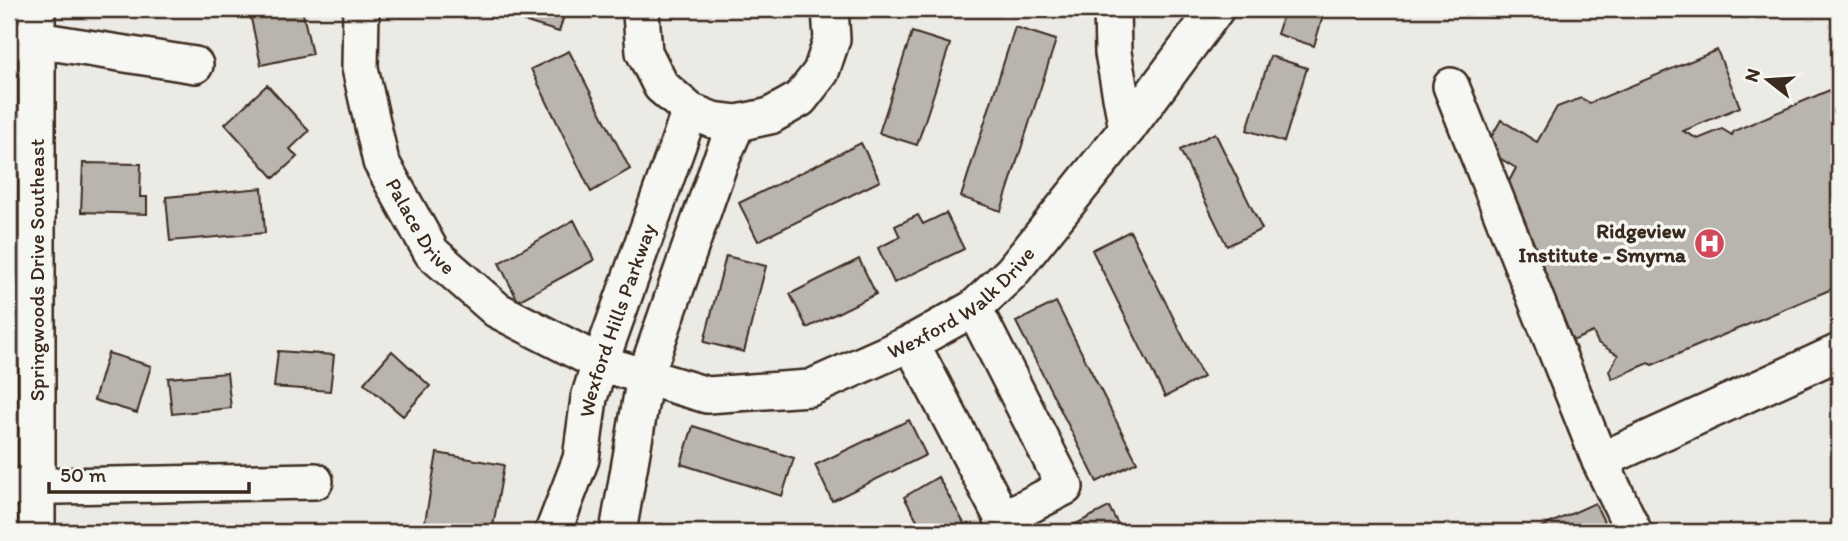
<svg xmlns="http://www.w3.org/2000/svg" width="1848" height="541" font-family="Itim,sans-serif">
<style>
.building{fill:#bab4ae;stroke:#3b2a1e;stroke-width:2}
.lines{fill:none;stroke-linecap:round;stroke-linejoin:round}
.minor-casing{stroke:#3b2a1e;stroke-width:40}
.minor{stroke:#f6f6f2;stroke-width:35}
.labels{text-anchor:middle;stroke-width:7;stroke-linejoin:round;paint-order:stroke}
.street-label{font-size:21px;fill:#3b2a1e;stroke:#f6f6f2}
.poi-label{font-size:21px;font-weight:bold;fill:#3b2a1e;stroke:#f6f6f2;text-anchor:end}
</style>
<rect width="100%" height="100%" fill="#ebeae5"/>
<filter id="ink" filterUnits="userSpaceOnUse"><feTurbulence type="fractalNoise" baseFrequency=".0143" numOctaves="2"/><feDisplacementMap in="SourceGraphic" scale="14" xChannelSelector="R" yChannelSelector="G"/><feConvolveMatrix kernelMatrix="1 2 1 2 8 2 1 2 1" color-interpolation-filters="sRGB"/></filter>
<g filter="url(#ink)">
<path class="building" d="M249,9H302L312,54L261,65Z
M523,9H566L559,32L520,20Z
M1285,9H1325L1314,46L1277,34Z
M1015,27L1056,40L1001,211L961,197Z
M912,32L950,44L917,145L879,133Z
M1717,50L1740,107L1683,131L1698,139L1722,129L1732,135L1734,131L1839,86V286L1652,365L1649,363L1612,379L1609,371L1618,355L1598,343L1593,332L1570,342L1506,187L1516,168L1488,151L1486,146L1501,120L1537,142L1557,107L1581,98L1590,103Z
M569,51L630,169L591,192L531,69Z
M1270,56L1307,68L1284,142L1247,130Z
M267,85L309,131L290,149L297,157L274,178L225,124Z
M1215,133L1262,229L1227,246L1180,150Z
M861,143L880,181L758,241L739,203Z
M83,163L141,164L140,197H147V214L81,212Z
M262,188L265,233L170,241L166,197Z
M946,213L964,249L894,283L878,248L900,237L895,226L918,215L923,224Z
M574,220L594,260L518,301L499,263Z
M1130,231L1203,377L1165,397L1092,250Z
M726,256L766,266L744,352L704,342Z
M859,259L876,294L807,328L790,294Z
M1056,302L1137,462L1097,482L1016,322Z
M278,351L334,355L330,391L274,387Z
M392,351L430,386L403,416L364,383Z
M108,353L151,366L137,413L94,400Z
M227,373L231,408L172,414L168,378Z
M909,420L926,455L832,501L815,465Z
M693,426L794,458L782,496L681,464Z
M437,453L504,465L492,532H483L425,522Z
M938,477L969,532H924L904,497Z
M1595,503L1609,532H1531Z
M1109,507L1122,532H1060Z
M661,524L685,532H658Z"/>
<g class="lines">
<defs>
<g id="minor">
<path id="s1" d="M361,9L360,68L381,162L432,253L497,310L600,363L707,395L810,388L911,343L974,308L1012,272L1127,129L1216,9"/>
<path d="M643,9L641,14L644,52L661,86L690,111L713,120L737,123L770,116L800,99L821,72L832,39L830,9"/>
<path d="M1112,9L1113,53L1127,129"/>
<path d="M9,40H37L195,65"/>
<path d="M1451,86L1600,461L1634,532"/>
<path d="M911,343L1003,519L1065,487L974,308"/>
<path d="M1600,461L1839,352"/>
<path d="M9,487L315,481"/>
<path d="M37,532V9"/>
<path id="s2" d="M553,532L581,459L589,398L600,363L690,111"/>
<path d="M618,532L645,377L719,165L737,123"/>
</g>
</defs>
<use href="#minor" class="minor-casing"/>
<use href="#minor" class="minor"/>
</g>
</g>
<defs>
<symbol id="hospital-disc" viewBox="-11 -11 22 22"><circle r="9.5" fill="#d1495b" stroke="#f6f6f2"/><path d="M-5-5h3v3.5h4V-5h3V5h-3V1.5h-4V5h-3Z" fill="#fff"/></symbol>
</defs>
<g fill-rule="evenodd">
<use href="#hospital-disc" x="1692" y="226" width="35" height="35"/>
</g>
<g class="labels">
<g class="street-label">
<text dy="7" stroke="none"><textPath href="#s1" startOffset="231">Palace Drive</textPath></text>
<text transform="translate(37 270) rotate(-90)" y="7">Springwoods Drive Southeast</text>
<text dy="7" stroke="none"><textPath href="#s1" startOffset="852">Wexford Walk Drive</textPath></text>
<text dy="7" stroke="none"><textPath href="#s2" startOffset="222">Wexford Hills Parkway</textPath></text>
</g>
<g class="poi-label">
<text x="1686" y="238">Ridgeview<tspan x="1686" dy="24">Institute - Smyrna</tspan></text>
</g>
</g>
<rect width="1848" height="541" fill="none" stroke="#f6f6f2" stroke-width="35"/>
<rect x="18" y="18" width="1813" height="506" fill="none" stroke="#3b2a1e" stroke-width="2.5" filter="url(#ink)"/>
<g transform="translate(1768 80) rotate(287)" stroke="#f6f6f2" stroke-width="5" paint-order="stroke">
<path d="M0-5L12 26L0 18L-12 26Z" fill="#3b2a1e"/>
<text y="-10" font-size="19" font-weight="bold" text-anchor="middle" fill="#3b2a1e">N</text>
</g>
<path d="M49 482v10h200v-10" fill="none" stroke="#3b2a1e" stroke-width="3.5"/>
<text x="60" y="482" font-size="21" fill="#3b2a1e" stroke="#f6f6f2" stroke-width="5" paint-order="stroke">50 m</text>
</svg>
